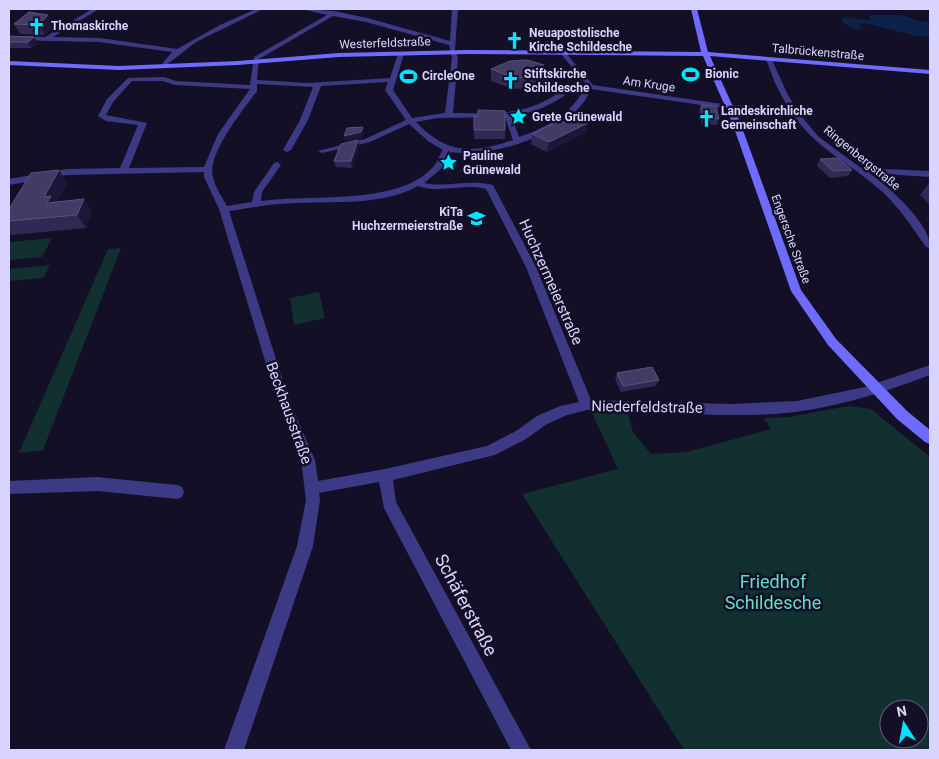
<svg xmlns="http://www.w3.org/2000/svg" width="939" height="759" font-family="Roboto,sans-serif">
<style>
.green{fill:#12302f;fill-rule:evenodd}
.water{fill:#0c2248}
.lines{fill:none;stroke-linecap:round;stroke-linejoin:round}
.minor{fill:#3d3a85;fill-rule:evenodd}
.secondary{fill:#6f6bff;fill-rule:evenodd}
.wall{fill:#312854}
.shaded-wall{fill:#1d163a}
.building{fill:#433a66;stroke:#5a527e}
.labels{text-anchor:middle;stroke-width:5;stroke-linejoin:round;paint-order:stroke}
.far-poi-label{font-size:12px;font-weight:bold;fill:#d9d4ff;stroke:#130f26;text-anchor:start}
.far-street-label{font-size:12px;fill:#d9d4ff;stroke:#130f26}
.street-label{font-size:15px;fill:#d9d4ff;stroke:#130f26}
.near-park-label{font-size:18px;fill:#5fe0c0;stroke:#130f26}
.near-street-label{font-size:18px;fill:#d9d4ff;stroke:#130f26}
</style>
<rect width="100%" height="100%" fill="#130f26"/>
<path class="green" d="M52,238L42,257L9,260V242Z
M121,248L43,450L19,453L108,249Z
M50,265L43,278L9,281V269Z
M319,292L325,318L294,325L290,298Z
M848,406L871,409L930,457V750H684L522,494L618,469L592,413H628L633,432L651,454L687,452L771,429L764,418L789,417ZM889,709H919V739H889Z"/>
<path class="water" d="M872,15H902L923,22L930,21V37L916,36L865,23L859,24L863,29H854L841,21L843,17L869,20H871L869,16Z"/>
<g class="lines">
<path class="minor" d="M92,9H99L53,37L99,38L177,49L220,25L256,9H263L196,42L164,67L161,65L172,52L99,42L9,40V36L45,37Z
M302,9L334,11L367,18L450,41L452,9H458L455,50L458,58L453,113C493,113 523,117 558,93L560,83L565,84L564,96C547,107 532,113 512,117L519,137C547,128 575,112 586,84L560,53V51H564L593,85L729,105L788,108L775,83L766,59L771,58L788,95L801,116L818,136L835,149L861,168L930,171V177L869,173C888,186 932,225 930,248L926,247C912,227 897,204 878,188C848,162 814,147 792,113L729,109L591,89C575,132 493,159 451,152L441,169L424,183C447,188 469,179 493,185L536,267L591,400L731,404L797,401L865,387L930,365V375C880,394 828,410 775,414C712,418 649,410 587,410L567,415L547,424L526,439L495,455L393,480L396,502L531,750H511L384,508L379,482L319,493L320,500L313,546L244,750H224L297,546L306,500L301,460L277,400L219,209L204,177V172L67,175L9,185V179L67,169L120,168L138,125L106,121L98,116L107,99L128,78L164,77L176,81L250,85L254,57L327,15ZM333,16L366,22L449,45L452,58L445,113L412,118L393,90L404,54L401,52L398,54L390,78L308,83L257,80L259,59ZM132,81H163L175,85L250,89L218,134L204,167L129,168L147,123L106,115L113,102ZM388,82L385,90L406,120L365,139L318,151L322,153L370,142L409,124L428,141L443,150C439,155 438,162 433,167C399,206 310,194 261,201L262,192L281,165L277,162L274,163L254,192L252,202L227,206C222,197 215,187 213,177C206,155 244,109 257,91V84L313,87L300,120L283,150L287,152L291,150L308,120L321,86ZM505,117L513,140C471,154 447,154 416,122L438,118ZM418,186C441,194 464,183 486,189L526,267L579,402L560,406L537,416L516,431L487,446L385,469L318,481L315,460L289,400L229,211C246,209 262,205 279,204C323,200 379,208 418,186Z
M97,477L177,485L182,487L184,492L182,497L177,499L97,491L9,494V481Z"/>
<path class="secondary" d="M691,9H697L708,52L930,70V74L710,56L740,122L801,290L836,339L907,411L930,430V444L925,442L897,419L828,345L791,291L732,122L703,56L467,54L339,57L238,65L119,70L9,65V61L119,66L238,61L339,53L467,50L701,52Z"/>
</g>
<path class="wall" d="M48,15L53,26L45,35L20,34L14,24Z
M9,36L34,37L38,43L31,48H9Z
M544,65L543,71L557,76L556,88L514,89L491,81V69Z
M701,105L719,119L717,125L702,124L699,111Z
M474,116L505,130V139H474Z
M588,123L586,132L547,152L531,144L532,134Z
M358,140L359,146L352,168L336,167L334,161Z
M820,159L852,170L848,176L830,178L817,166Z
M59,170L67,183L57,202L84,199L92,212L86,228L11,235L9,232V221Z
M930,182V205L920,195Z
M617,373L659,380L656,386L621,392L615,379Z"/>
<path class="shaded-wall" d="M48,15L53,26L45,35L39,25Z
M34,37L38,43L31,48L28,42Z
M544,65L543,77L538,68Z
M588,123L586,132L547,152L549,142Z
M363,127L364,133L362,138L345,142L344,136Z
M358,140L359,146L352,168L351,161Z
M59,170L67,183L56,204L47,203L44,197Z
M84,199L92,212L86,228L77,215Z"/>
<path class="building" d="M29,12L48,15L39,25L14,24Z
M9,36L34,37L28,42H9Z
M527,60L544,65L538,68L557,76L514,78L491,69L510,61Z
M701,105L716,106L719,119L704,118Z
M478,110L505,111V130H474V116H478Z
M557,122L588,123L549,142L532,134Z
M363,127L361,132L344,136L347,128Z
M358,140L351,161H334L341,144Z
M838,158L852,170L833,171L820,159Z
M59,170L44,197L51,196L47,203L84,199L77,215L9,221V209L31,173Z
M652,367L659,380L623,386L617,373Z"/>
<defs>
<symbol id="church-bare" viewBox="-9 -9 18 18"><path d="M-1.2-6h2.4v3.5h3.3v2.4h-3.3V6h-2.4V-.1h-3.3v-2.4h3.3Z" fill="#00e5ff" stroke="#130f26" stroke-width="2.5" paint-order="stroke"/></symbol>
<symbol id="stadium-bare" viewBox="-9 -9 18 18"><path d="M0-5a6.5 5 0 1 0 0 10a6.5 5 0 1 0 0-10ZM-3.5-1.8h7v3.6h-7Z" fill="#00e5ff" stroke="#130f26" stroke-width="2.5" paint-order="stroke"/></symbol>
<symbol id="sight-bare" viewBox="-9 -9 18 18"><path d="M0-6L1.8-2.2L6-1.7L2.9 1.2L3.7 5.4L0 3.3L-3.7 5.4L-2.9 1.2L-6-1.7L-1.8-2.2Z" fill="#00e5ff" stroke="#130f26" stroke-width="2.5" paint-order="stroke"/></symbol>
<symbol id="school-bare" viewBox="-9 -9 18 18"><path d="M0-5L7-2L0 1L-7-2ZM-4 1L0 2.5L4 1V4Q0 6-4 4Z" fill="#00e5ff" stroke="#130f26" stroke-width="2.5" paint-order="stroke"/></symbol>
</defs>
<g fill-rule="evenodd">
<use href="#church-bare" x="24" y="14" width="25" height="25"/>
<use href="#church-bare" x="502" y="28" width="25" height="25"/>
<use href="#stadium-bare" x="678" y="62" width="25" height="25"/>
<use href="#stadium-bare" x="396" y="64" width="25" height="25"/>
<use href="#church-bare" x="498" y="68" width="25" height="25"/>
<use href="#sight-bare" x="506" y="104" width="25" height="25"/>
<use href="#church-bare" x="694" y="106" width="25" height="25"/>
<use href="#sight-bare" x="436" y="150" width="25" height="25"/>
<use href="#school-bare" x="464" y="206" width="25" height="25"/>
</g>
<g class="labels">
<g class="far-poi-label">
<text x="51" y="30">Thomaskirche</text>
<text x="529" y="37">Neuapostolische<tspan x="529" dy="14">Kirche Schildesche</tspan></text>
<text x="524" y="78">Stiftskirche<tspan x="524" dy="14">Schildesche</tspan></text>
<text x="705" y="78">Bionic</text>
<text x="422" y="80">CircleOne</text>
<text x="721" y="115">Landeskirchliche<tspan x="721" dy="14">Gemeinschaft</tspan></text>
<text x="532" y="121">Grete Grünewald</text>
<text x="463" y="160">Pauline<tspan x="463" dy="14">Grünewald</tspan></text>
<text x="463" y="216" text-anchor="end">KiTa<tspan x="463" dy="14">Huchzermeierstraße</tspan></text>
</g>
<g class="far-street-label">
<text transform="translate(385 43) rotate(-2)" y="4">Westerfeldstraße</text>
<text transform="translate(818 52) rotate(5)" y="4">Talbrückenstraße</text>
<text transform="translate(649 84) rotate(8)" y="4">Am Kruge</text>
<text transform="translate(862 158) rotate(39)" y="4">Ringenbergstraße</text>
<text transform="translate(791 239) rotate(70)" y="4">Engersche Straße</text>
</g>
<g class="street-label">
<text transform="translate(551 282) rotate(66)" y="5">Huchzermeierstraße</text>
<text transform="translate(647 407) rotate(1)" y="5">Niederfeldstraße</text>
<text transform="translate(289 413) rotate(70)" y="5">Beckhausstraße</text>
</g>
<g class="near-park-label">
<text x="773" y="588">Friedhof<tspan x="773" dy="21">Schildesche</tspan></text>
</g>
<g class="near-street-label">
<text transform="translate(466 605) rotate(62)" y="6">Schäferstraße</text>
</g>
</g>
<rect width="939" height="759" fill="none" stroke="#d9d4ff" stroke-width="20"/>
<g transform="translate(904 724) rotate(349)"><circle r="24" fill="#130f26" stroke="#625e7d"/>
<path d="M0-4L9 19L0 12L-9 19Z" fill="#00e5ff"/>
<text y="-8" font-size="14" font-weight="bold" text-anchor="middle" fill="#d9d4ff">N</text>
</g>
</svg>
